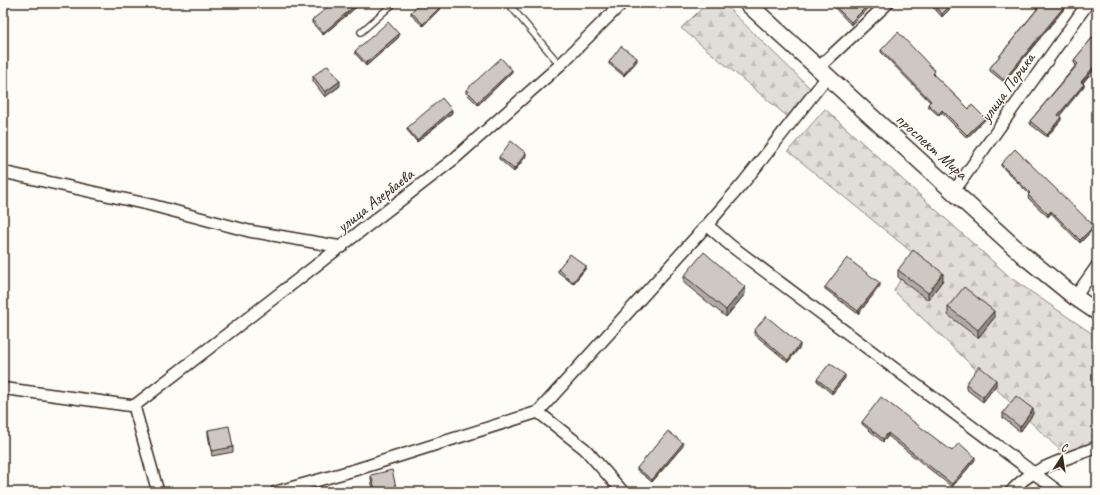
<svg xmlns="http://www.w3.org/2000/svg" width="1100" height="495" font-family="Caveat,sans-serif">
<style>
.forest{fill:url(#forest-firs);stroke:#8e847a}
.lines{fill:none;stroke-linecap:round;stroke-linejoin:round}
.lane-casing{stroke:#3b2a1e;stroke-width:8}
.street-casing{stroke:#3b2a1e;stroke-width:14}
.secondary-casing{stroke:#3b2a1e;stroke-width:19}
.lane{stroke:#fdfcf7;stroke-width:5.5}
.street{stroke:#fdfcf7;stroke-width:11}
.secondary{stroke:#fdfcf7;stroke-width:16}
.wall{fill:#b0aca7;stroke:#3b2a1e}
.shaded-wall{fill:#908c88;stroke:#3b2a1e}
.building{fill:#cdc8c2;stroke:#3b2a1e}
.labels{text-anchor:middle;stroke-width:3;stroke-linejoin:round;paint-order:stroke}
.street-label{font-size:17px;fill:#3b2a1e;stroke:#fdfcf7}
</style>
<defs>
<pattern id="forest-firs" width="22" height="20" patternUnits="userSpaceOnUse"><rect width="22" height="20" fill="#e1ded7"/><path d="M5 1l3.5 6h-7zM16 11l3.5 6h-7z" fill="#c2bfb8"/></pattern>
</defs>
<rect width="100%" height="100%" fill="#fdfcf7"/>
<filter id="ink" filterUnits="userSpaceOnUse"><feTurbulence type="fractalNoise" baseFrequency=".025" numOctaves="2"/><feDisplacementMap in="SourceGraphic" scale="8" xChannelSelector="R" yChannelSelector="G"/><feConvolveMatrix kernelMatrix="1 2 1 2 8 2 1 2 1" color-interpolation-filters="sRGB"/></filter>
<g filter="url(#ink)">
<path class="forest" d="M708,3H723L810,88L788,117L681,28Z
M825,109L1011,278L1097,337V440L1065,455L894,291L914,254L788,151Z"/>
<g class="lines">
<defs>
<path id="lane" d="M508,3L560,65
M361,32L394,3"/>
<path id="street" d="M817,69L888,3
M827,77L744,182L707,225L730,245L1059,492
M3,172L151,205L249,231L342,247
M954,191L1088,3
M1075,297L1097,266
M3,391L8,389L134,406
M134,406L454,159L560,65L622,3
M134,406L158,492
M538,412L585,449L623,492
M276,492L358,469L538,412L707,225
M1011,492C1031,467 1068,459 1097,447"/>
<path id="secondary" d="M747,3L1023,255L1075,297L1097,312"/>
</defs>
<use href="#lane" class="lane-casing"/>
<use href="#street" class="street-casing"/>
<use href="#secondary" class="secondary-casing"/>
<use href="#lane" class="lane"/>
<use href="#street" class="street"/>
<use href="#secondary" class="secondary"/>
</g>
<path class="wall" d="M360,3V4L323,35L312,23V20Z
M420,3H446L423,26L411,15V12Z
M832,3H873L851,25L832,5Z
M932,3H956L942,17L932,6Z
M1038,3H1069L1004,82L990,71V68L1037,9L1036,8V5Z
M1097,32V66L1083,83L1084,86L1059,116L1061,120L1047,137L1030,124V121L1076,65L1074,63V60Z
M399,37L366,66L355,53V51Z
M881,50L935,74L934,75L969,109L985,120L967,138L942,113L939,116L928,106V104L930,102L881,52Z
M637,61L624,76L609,64V62Z
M512,72L478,105L466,93V90Z
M313,76L340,86L325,97L313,81Z
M452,113L417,142L407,130V128Z
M526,156L514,172L499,159V157Z
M1001,164L1094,228L1080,243L1051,213L1048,217L1028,198L1029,194L1001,166Z
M586,268L573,284L558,272V269Z
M898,270L943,280L928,300L898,277Z
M684,276L745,294L726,317L684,283Z
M880,286L858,314L825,289V287Z
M948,307L994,318L978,338L948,315Z
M754,331L800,347L788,362L754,334Z
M845,378L832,394L817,381V379Z
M966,384L996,385L983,402L966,389Z
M1003,413L1033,414L1020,432L1003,418Z
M862,422L952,451L975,460L952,487L888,436L883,442L862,424Z
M208,430L233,447V452L212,456L208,435Z
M683,446L652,482L637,470V468Z
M371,475L397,492H374L371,480Z"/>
<path class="shaded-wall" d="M358,3H360V4L323,35V33Z
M444,3H446L423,26V24Z
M870,3H873L851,25V22Z
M953,3H956L942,17V14Z
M1067,3H1069L1004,82V80Z
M399,34V37L366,66V63Z
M637,58V61L624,76V74Z
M1097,63V66L1081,84V82Z
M512,70V72L478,105V102Z
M340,81V86L325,97V92Z
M1084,84V86L1058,118V115Z
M452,110V113L417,142V140Z
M942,110V113L939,116V114Z
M1061,117V120L1047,137V135Z
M985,118V120L967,138V135Z
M526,153V156L514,172V169Z
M1051,211V213L1048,217V214Z
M1094,226V228L1080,243V240Z
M586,266V268L573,284V282Z
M943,273V280L928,300V293Z
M880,283V286L858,314V311Z
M745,287V294L726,317V310Z
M994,311V318L978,338V330Z
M800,344V347L788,362V360Z
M845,375V378L832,394V391Z
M996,380V385L983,402V397Z
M1033,409V414L1020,432V427Z
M888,433V436L883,442V439Z
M683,443V446L652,482V480Z
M975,457V460L952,487V484Z"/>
<path class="building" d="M333,3H358L323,33L312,20Z
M420,3H444L423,24L411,12Z
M832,3H870L851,22Z
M932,3H953L942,14Z
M1038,3H1067L1004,80L990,68L1039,7L1036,5Z
M388,22L399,34L366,63L355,51Z
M898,32L935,71L933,74L969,109L972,105L985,118L967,135L942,110L939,114L928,104L931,101L881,50Z
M1097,32V63L1081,82L1084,84L1058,115L1061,117L1047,135L1030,121L1078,64L1074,60Z
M621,46L637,58L624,74L609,62Z
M501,58L512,70L478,102L466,90Z
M328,65L340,81L325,92L313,76Z
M442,98L452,110L417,140L407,128Z
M511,141L526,153L514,169L499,157Z
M1015,149L1094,226L1080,240L1051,211L1048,214L1028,195L1030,193L1001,164Z
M913,250L943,273L928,293L898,270Z
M704,252L745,287L726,310L684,276Z
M570,254L586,266L573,282L558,269Z
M847,258L880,283L858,311L825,287Z
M964,287L994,311L978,330L948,307Z
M766,316L800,344L788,360L754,331Z
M830,363L845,375L832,391L817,379Z
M979,366L996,380L983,397L966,384Z
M1016,396L1033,409L1020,427L1003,413Z
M881,397L952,451L959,443L975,457L952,484L888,433L883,439L862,422Z
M229,426L233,447L212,451L208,430Z
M668,431L683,443L652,480L637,468Z
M392,470L397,491L392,492H376L371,475Z
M341,489V492H331Z"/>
</g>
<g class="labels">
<g class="street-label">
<text transform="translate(1007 87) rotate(-54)" y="6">улица Порика</text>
<text transform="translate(932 146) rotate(42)" y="6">проспект Мира</text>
<text transform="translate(375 200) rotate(-38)" y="6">улица Азербаева</text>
</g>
</g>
<rect width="1100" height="495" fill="none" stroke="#fdfcf7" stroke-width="16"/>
<rect x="8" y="8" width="1084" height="479" fill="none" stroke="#3b2a1e" stroke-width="1.5" filter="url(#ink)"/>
<g transform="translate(1062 457) rotate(12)" stroke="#fdfcf7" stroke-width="3" paint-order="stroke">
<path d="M0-3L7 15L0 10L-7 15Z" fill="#3b2a1e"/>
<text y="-6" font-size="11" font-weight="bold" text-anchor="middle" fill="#3b2a1e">С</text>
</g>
</svg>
